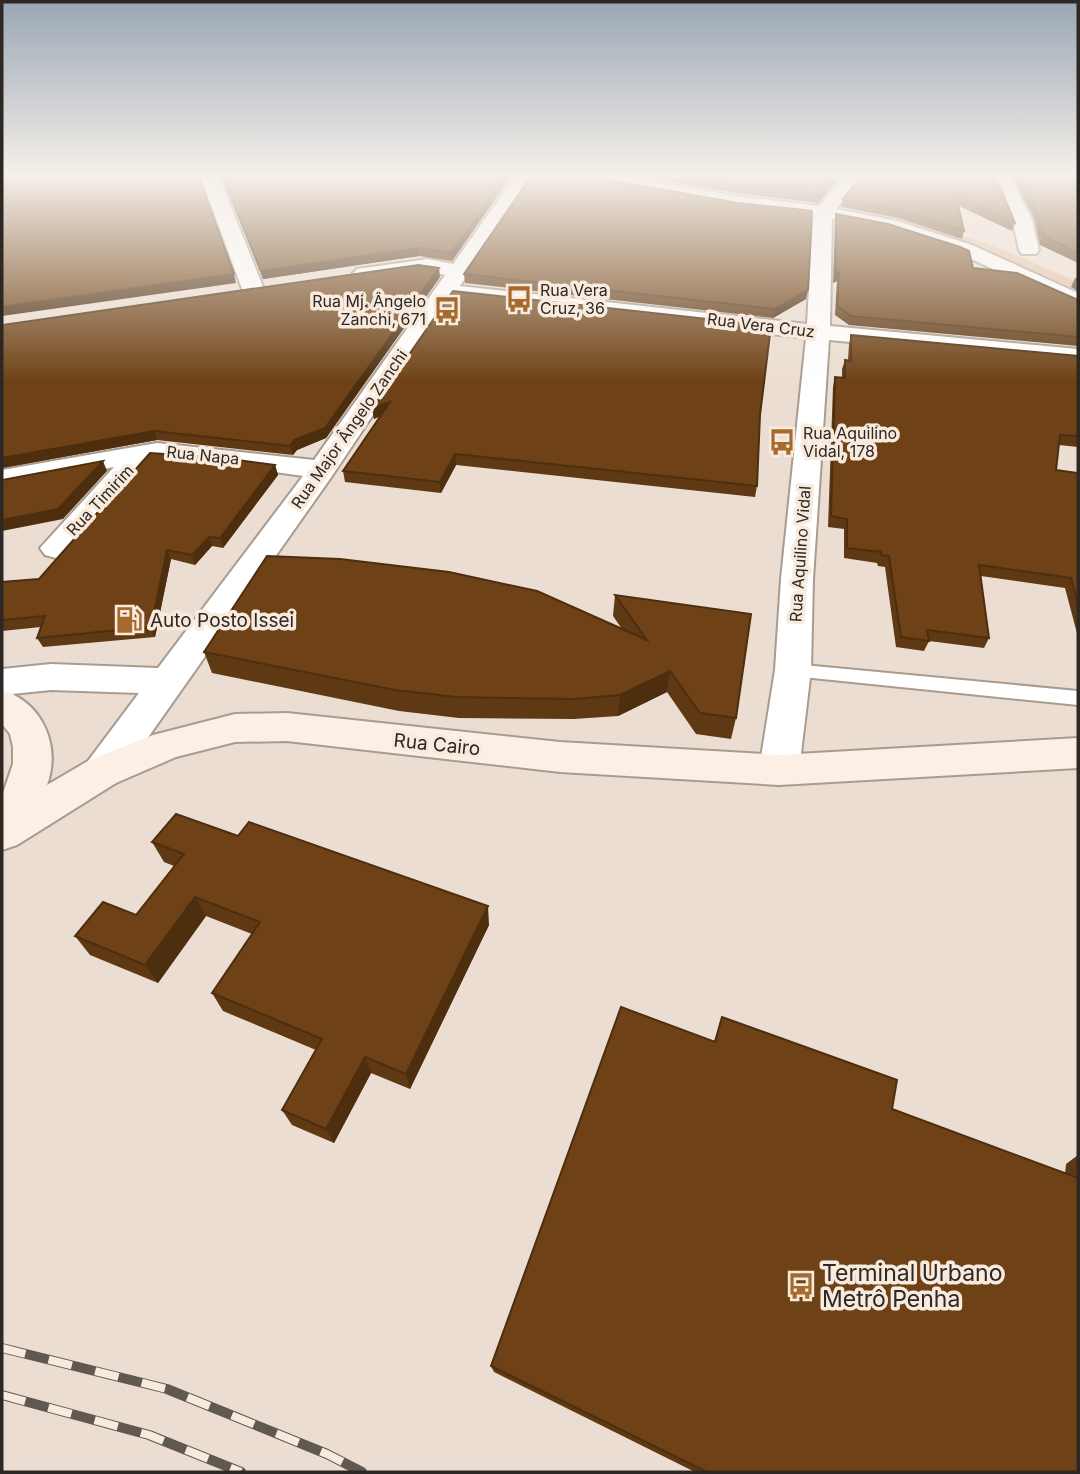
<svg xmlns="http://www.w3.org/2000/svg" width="1080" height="1474" font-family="Inter,sans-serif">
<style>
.green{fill:#e5c1a3}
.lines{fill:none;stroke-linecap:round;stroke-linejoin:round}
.lane-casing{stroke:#a89b90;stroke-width:4}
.street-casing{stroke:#a89b90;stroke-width:4}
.secondary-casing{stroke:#a89b90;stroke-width:4}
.lane{fill:#fff;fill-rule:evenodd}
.street{fill:#fff;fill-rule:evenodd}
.secondary{fill:#fcf0e6;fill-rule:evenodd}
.rail-casing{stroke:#605952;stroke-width:10}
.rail{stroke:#f9eade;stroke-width:8;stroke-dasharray:24;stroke-linecap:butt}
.wall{fill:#5f3913}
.shaded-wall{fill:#4d2e0f}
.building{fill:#6e4216;stroke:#4d2e0f;stroke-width:2}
.labels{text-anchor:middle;stroke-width:7;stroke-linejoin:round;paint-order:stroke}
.far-poi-label{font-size:16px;fill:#2d2823;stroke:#f9eade;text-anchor:start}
.far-street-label{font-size:16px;fill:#2d2823;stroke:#f9eade}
.poi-label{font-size:19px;fill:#2d2823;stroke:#f9eade;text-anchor:start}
.street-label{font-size:19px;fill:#2d2823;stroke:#f9eade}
.near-poi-label{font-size:23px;fill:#2d2823;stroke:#f9eade;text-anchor:start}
</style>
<rect width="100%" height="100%" fill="#ebddd1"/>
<path class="green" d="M859,211C936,219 1009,252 1078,282V290L981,248Z"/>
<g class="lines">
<defs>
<path id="lane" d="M793,664L1078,691V705L793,676L787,674L784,670L787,666Z"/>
<path id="street" d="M200,175H218L264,289L261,294H245L242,289Z
M516,175H534L460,286L807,324L813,217L737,208L579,180L571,175H613L737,196L819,206L845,175H863L836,209L897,221L972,245L1078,293V308L958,253L886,230L832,219L830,326L1078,349V363L829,340L813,579L811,670L799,770L793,781L779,785L765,781L759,770L775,670L781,579L806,338L452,297L332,476L116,783L102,788L88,783L82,772L88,761L139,693L51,690L2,695V669L51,664L158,668L303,476L226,465L152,460L67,555L56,558L45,555L40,548L114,467L2,488V470L157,443L314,460L445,275L428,271L364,279L357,277L353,273L357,269L428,259L453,264Z
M991,175H1009L1032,219L1039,250L1036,254H1022L1019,250L1012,219Z"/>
<path id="secondary" d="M2,690C43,703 61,746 47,785L88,761L153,735L235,714L287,713L560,742L779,755L1078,738V768L779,785L560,772L287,741L235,742L176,757L116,783L17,845L2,850V796L13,764V747L10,734L2,724Z"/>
</defs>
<use href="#lane" class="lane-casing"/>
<use href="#street" class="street-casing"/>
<use href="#secondary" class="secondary-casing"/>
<use href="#lane" class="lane"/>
<use href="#street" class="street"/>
<use href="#secondary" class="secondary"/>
<defs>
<path id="rail" d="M2,1348L167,1389L327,1454L362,1472
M2,1395L149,1435L241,1472"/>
</defs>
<use href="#rail" class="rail-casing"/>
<use href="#rail" class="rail"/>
</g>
<path class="wall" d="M221,175H512L452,261L419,256L263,279Z
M631,175H841L818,203L737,193Z
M995,175L1015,223L1012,231L959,206L964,231L962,239L898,218L841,207L843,199Z
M1011,175H1078V263L1040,245L1034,218Z
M836,214L973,268L1078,300V346L849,325L835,315L837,281L833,283L835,222Z
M464,274L806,299L773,318L465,283Z
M440,277L326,438L297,450L293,455L157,440L2,468Z
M1075,278H1078V291L1071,287Z
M851,335L1078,356V447L1059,445L1056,470L1078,473V637L1065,588L981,576L989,638L984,648L929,641L924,651L896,647L885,567L878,566L877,563L844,558V529L828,527L833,387L835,377L842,378V369L845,360H848L849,344Z
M372,408L760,415L757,486L755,497L456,465L441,493L345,482L343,471L380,416L374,419Z
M275,465L278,475L223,548L212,546L195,565L171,559L155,637L43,647L37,638L41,627L2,631V582L39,579Z
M615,595L736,718L731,739L696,734L667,692L618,716L574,719L459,718L399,711L212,673L204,652L622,629L613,616Z
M152,842L489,925L410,1089L371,1073L334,1143L292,1125L282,1110L316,1050L223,1011L212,993L252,934L206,916L158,983L90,955L75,936L136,915L174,866L164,862Z
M722,1017L892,1109L1065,1174L1066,1164L1078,1155V1472H695L494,1372L491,1366L714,1042Z"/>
<path class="shaded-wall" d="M507,175H512L452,261L451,253Z
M837,175H841L818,203L820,195Z
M418,248L419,256L263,279L261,271Z
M439,268L440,277L326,438L297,450L293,455L290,446Z
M839,272L837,281L833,283L836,274Z
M234,274L236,283L2,316V307Z
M808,290L806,299L773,318L775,309Z
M390,402L391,412L374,419L372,408Z
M154,431L157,440L2,468V458Z
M455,454L456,465L441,493L440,482Z
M103,461L107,471L63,519L2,531V520Z
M275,465L278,475L223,548L220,538Z
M209,537L212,546L195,565L192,555Z
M167,550L171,559L155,637L151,627Z
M670,671L667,692L618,716L620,695Z
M195,897L206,916L158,983L145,965Z
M488,906L489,925L410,1089L406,1074Z
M365,1057L371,1073L334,1143L326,1129Z"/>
<path class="building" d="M2,175H198L234,274L2,307Z
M222,175H507L451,253L418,248L261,271Z
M532,175H581L738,203L812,211L808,290L775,309L464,274Z
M677,175H837L820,195L739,186Z
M862,175H995L1015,223L956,196L964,231L900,210L843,199Z
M1018,175H1078V253L1044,236L1037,210Z
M836,214L888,224L960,247L969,251L973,268L1017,273L1078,300V337L851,316L837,306L839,272L836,274Z
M418,265L439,268L325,428L294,440L290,446L154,431L2,458V325Z
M453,291L771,326L760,415L757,486L455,454L440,482L343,471L390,402L372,408Z
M851,335L1078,356V436L1060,435L1056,470L1078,473V604L1071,578L979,565L989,638L927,630L929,641L901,637L889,556L881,555V552L847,548V519L831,516L835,377L845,378V360L851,361Z
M150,453L223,458L275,465L220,538L209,537L192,555L167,550L151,627L37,638L45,616L2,620V582L39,579Z
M103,461L58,509L2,520V480Z
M267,556L340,559L449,572L537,591L647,640L615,595L751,614L736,718L700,713L670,671L620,695L574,699L456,697L395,690L204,652Z
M176,814L238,836L249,822L488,906L406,1074L365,1057L326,1129L282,1110L322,1039L212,993L260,922L195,897L145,965L75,936L103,902L136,915L184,854L152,842Z
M621,1007L715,1042L722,1017L897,1080L892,1109L1078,1178V1472H707L491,1366Z"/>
<linearGradient id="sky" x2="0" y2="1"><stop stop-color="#99a6b4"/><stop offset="0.46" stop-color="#f6f0ea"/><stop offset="1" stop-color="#f6f0ea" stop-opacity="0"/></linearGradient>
<rect width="1080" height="382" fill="url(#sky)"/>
<defs>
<symbol id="bus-bare" viewBox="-9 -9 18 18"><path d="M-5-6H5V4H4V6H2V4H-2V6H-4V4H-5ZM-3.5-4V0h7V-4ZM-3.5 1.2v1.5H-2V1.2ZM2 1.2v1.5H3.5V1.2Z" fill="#a76a2e" stroke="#f9eade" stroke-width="2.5" paint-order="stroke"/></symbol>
<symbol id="fuel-bare" viewBox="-9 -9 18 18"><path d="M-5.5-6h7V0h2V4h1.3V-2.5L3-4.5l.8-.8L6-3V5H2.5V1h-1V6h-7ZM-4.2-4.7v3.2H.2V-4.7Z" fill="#a76a2e" stroke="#f9eade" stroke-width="2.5" paint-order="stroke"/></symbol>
</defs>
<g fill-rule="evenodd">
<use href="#bus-bare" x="500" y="280" width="38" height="38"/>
<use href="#bus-bare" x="428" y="291" width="38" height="38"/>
<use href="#bus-bare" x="763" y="423" width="38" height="38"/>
<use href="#fuel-bare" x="110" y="601" width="38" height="38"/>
<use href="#bus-bare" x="782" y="1267" width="38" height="38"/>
</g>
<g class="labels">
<g class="far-poi-label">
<text x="540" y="296">Rua Vera<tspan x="540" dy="18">Cruz, 36</tspan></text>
<text x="426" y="307" text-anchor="end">Rua Mj. Ângelo<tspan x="426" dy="18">Zanchi, 671</tspan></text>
<text x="803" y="439">Rua Aquilino<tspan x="803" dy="18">Vidal, 178</tspan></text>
</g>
<g class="far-street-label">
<text transform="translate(761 325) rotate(7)" y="6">Rua Vera Cruz</text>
<text transform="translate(349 429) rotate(-55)" y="6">Rua Major Ângelo Zanchi</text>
<text transform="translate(203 455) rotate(6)" y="6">Rua Napa</text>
<text transform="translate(100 500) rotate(-47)" y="6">Rua Timirim</text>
<text transform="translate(800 554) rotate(-86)" y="6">Rua Aquilino Vidal</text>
</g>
<g class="poi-label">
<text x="150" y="627">Auto Posto Issei</text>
</g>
<g class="street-label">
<text transform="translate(437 744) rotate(6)" y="7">Rua Cairo</text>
</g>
<g class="near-poi-label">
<text x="822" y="1281">Terminal Urbano<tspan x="822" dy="26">Metrô Penha</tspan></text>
</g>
</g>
<rect width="1080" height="1474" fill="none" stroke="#2d2823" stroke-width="7"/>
</svg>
